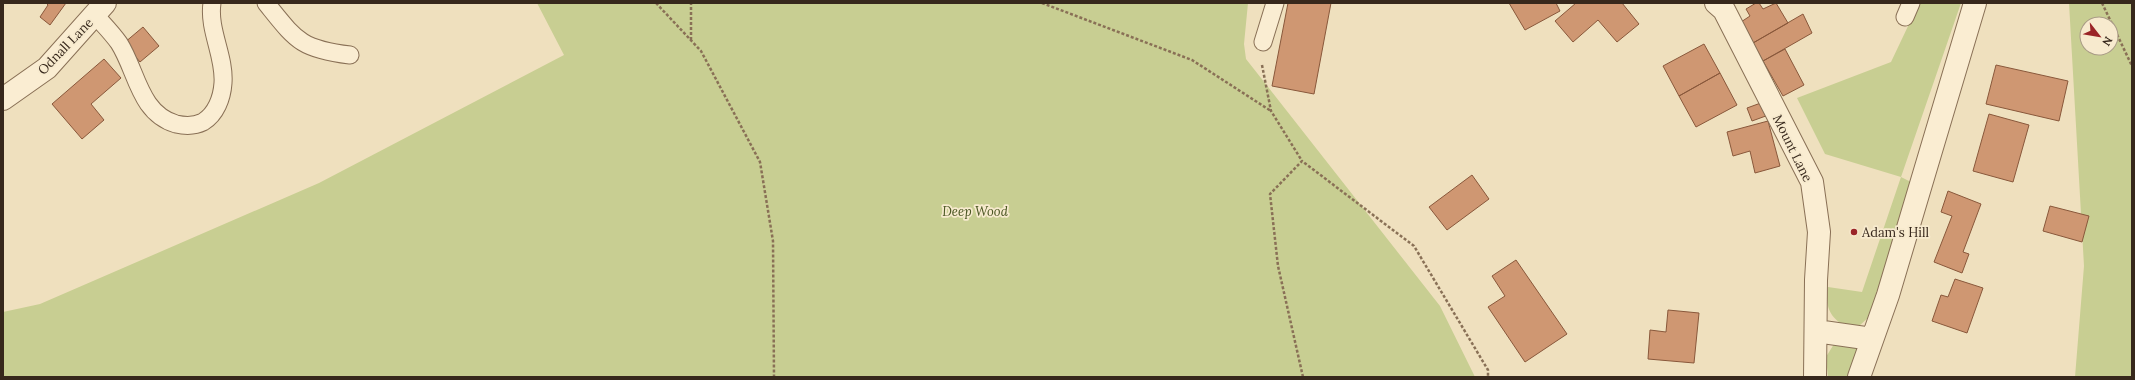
<svg xmlns="http://www.w3.org/2000/svg" width="2135" height="380" font-family="Lora,serif">
<style>
.green{fill:#c8ce92;fill-rule:evenodd}
.building{fill:#cf9772;stroke:#89583b}
.lines{fill:none;stroke-linecap:round;stroke-linejoin:round}
.lane-casing{stroke:#897056;stroke-width:19}
.street-casing{stroke:#897056;stroke-width:24}
.path{stroke:#897056;stroke-width:2.5;stroke-dasharray:3 2;stroke-linecap:butt}
.lane{stroke:#faedd2;stroke-width:17}
.street{stroke:#faedd2;stroke-width:22}
.poi-dot{fill:#9a2427;stroke:#f7eace;stroke-width:1.5}
.labels{text-anchor:middle;stroke-width:3.5;stroke-linejoin:round;paint-order:stroke}
.street-label{font-size:13px;fill:#37281c;stroke:#f7eace}
.park-label{font-size:13px;font-style:italic;fill:#495521;stroke:#f7eace}
.poi-label{font-size:13px;fill:#37281c;stroke:#f7eace;text-anchor:start}
</style>
<rect width="100%" height="100%" fill="#efe0be"/>
<path class="green" d="M537,3H1248L1244,44L1246,59L1440,306L1475,377H3V312L40,304L319,183L564,55Z
M1919,3H1961L1901,177L1913,183L1869,317L1859,326L1850,329C1830,318 1825,309 1828,287L1862,292L1901,177L1825,154L1797,98L1891,62Z
M2069,3H2132V377H2075L2084,266ZM2087,24H2111V48H2087Z
M1834,344L1858,348L1850,377H1828L1826,357Z"/>
<path class="building" d="M46,3H66L50,25L40,17L48,5Z
M1288,3H1331L1314,94L1272,86Z
M1509,3H1556L1560,11L1525,30Z
M1576,3H1622L1639,24L1617,42L1598,20L1573,42L1555,21Z
M1756,3H1759L1763,9L1776,3L1788,23L1753,43L1741,22L1750,16L1746,9Z
M1803,14L1812,33L1763,61L1753,43Z
M143,27L159,46L140,62L124,43Z
M1704,44L1720,73L1679,96L1663,66Z
M1785,49L1804,85L1783,96L1763,61Z
M104,59L121,78L91,104L104,120L82,139L52,104Z
M1996,65L2068,81L2059,121L1986,104Z
M1720,73L1737,105L1696,127L1679,96Z
M1769,100L1774,113L1752,121L1747,108Z
M1989,114L2029,125L2013,182L1973,171Z
M1768,121L1780,166L1755,173L1750,151L1733,156L1727,132Z
M1472,175L1489,199L1447,230L1429,207Z
M1948,191L1981,204L1963,252L1969,254L1962,273L1934,262L1952,216L1941,212Z
M2050,206L2089,216L2082,242L2043,231Z
M1516,260L1567,334L1525,362L1488,307L1505,296L1492,276Z
M1955,279L1983,288L1967,333L1932,321L1941,295L1948,297Z
M1668,310L1699,313L1694,363L1648,359L1650,330L1666,332Z"/>
<g class="lines">
<defs>
<path id="lane" d="M266,3C296,40 300,49 350,55
M95,15C103,24 112,33 119,43C137,71 139,113 176,124C185,126 195,126 203,122C216,114 222,98 223,83C225,56 208,30 212,3
M1905,17L1911,3
M1263,42L1275,3"/>
<path id="street" d="M1716,3L1724,10L1812,182L1819,232L1816,280L1815,377
M3,99L47,68L105,3
M1816,331L1872,339
M1859,377L1888,295L1975,3"/>
</defs>
<use href="#lane" class="lane-casing"/>
<use href="#street" class="street-casing"/>
<path class="path" d="M656,3L701,51L760,162L773,241L774,377
M1042,3L1192,60L1271,111
M2102,3L2132,66
M691,40V3
M1262,65L1271,111L1302,161
M1303,377L1278,266L1270,194L1302,161L1414,246L1488,370V377"/>
<use href="#lane" class="lane"/>
<use href="#street" class="street"/>
</g>
<circle class="poi-dot" cx="1854" cy="232" r="4"/>
<g class="labels">
<g class="street-label">
<text transform="translate(65 46) rotate(-46)" y="5">Odnall Lane</text>
<text transform="translate(1793 148) rotate(64)" y="5">Mount Lane</text>
</g>
<g class="park-label">
<text x="975" y="216">Deep Wood</text>
</g>
<g class="poi-label">
<text x="1862" y="237">Adam's Hill</text>
</g>
</g>
<rect width="2135" height="380" fill="none" stroke="#37281c" stroke-width="8"/>
<g transform="translate(2099 36) rotate(121)"><circle r="19" fill="#f7eace" stroke="#aa9c87"/>
<path d="M0-3L7 15L0 10L-7 15Z" fill="#9a2427"/>
<text y="-6" font-size="11" font-weight="bold" text-anchor="middle" fill="#37281c">N</text>
</g>
</svg>
